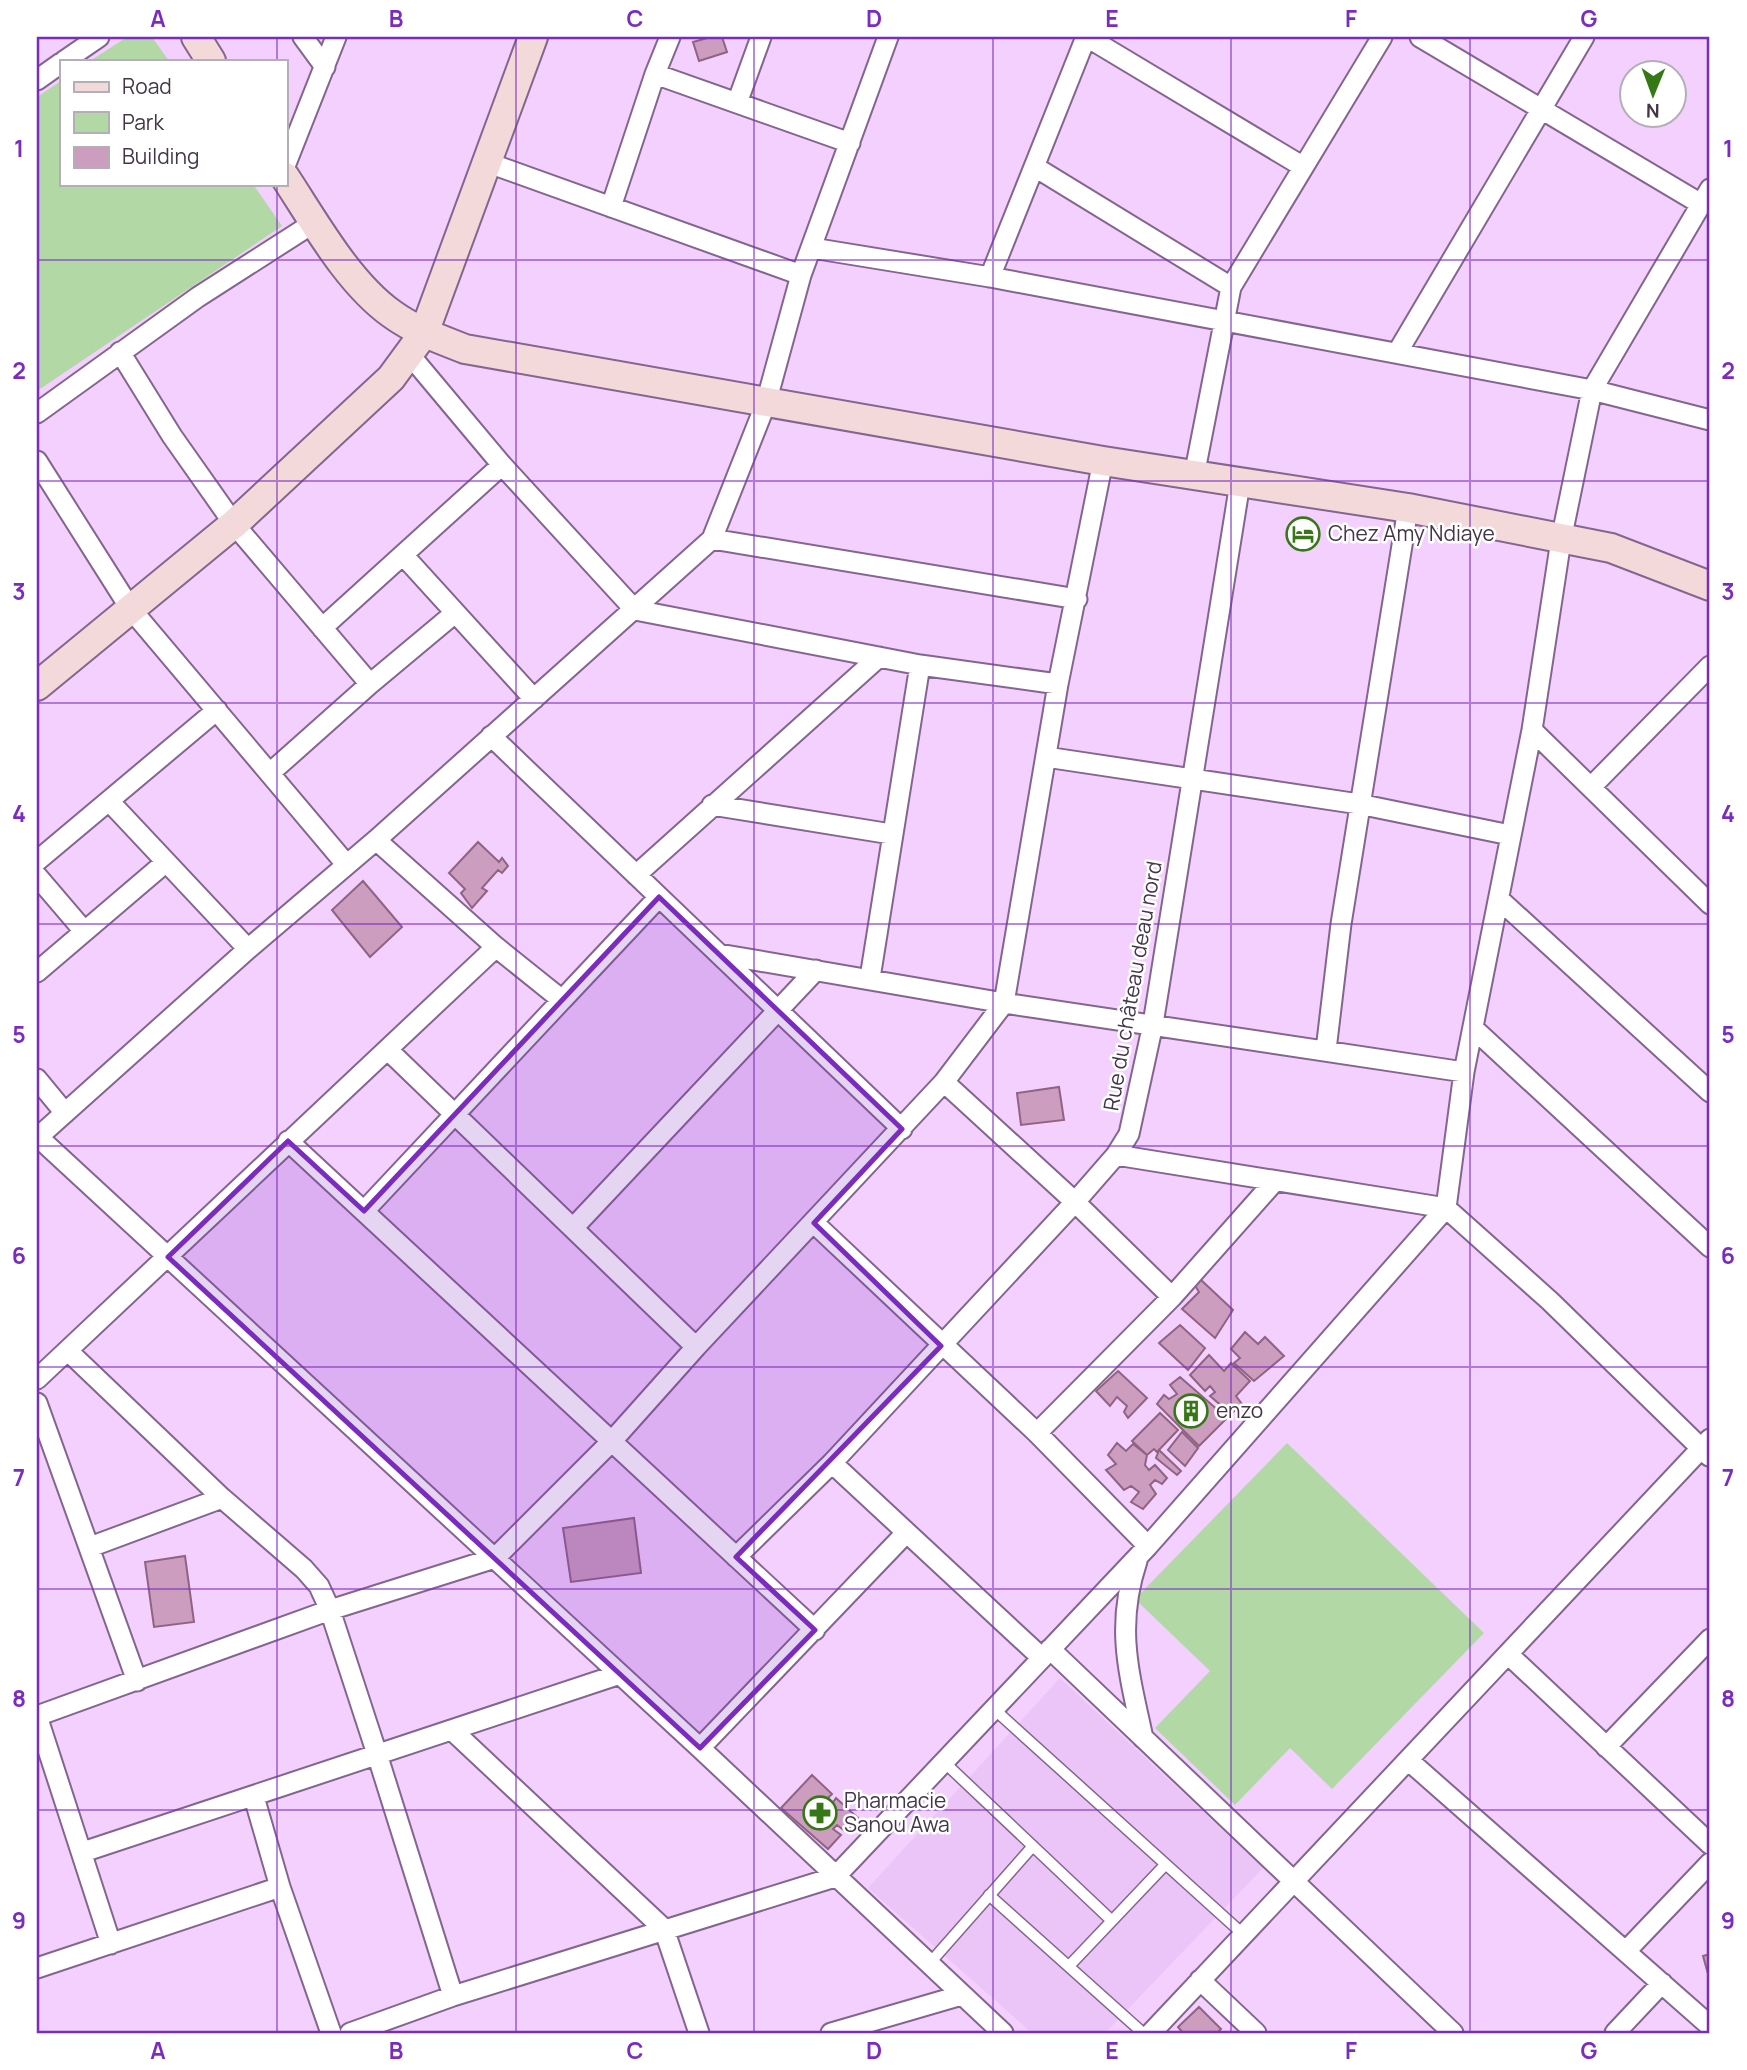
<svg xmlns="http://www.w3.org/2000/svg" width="1747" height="2070" font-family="Manrope,sans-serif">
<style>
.built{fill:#ebc4f8}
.green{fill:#b2d8a6}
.building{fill:#cc9dbe;stroke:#8f6382;stroke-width:2}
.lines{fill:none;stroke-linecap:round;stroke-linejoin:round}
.lane-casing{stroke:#84658e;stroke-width:13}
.street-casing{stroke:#84658e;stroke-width:23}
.secondary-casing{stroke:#84658e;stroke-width:32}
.lane{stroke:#fff;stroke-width:10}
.street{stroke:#fff;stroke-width:19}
.secondary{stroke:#f4d9da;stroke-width:28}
.marked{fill:#7b2cbf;fill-opacity:0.2;stroke:#7b2cbf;stroke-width:5;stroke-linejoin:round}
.grid{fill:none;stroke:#7b2cbf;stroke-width:2;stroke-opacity:0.55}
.labels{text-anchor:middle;stroke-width:5;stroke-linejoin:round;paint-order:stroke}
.poi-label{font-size:21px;fill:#433648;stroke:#fff;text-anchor:start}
.street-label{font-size:21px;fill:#433648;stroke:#fff}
.neatline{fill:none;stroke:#7b2cbf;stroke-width:2.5}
.grid-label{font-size:23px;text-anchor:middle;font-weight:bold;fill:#7b2cbf}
</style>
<rect width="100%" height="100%" fill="#f3d0fe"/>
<path class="built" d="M1060,1678L1263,1868L1105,2033H1032L868,1888Z"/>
<path class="green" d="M127,37H152L169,61H90Z
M61,81V184H253L282,226L37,391V97Z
M1287,1443L1484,1633L1332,1789L1290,1748L1235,1805L1155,1728L1210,1671L1135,1599Z"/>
<path class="building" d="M711,37H722L727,52L699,61L693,42Z
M478,842L499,862L502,858L508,866L502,873L498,870L482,888L487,891L472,908L461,893L465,889L449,873Z
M363,881L402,927L370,957L332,910Z
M1059,1087L1064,1120L1021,1125L1017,1093Z
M1200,1279L1233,1310L1215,1338L1182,1309L1199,1292L1194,1284Z
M1180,1325L1205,1348L1188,1370L1159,1343Z
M1245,1332L1258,1344L1265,1337L1284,1356L1254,1381L1234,1363L1240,1358L1231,1349Z
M1209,1355L1224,1371L1231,1363L1250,1381L1236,1396L1242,1404L1231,1414L1210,1396L1215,1392L1210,1386L1205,1391L1190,1375Z
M1118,1371L1147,1398L1128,1418L1124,1412L1127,1406L1117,1397L1110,1406L1096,1391Z
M1180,1377L1227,1418L1199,1446L1157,1404L1164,1395L1169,1399L1177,1394L1170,1385Z
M1160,1413L1178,1430L1157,1452L1154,1449L1147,1455L1132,1441Z
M1182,1432L1198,1448L1185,1466L1168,1450Z
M1117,1443L1126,1451L1133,1444L1147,1455L1145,1465L1149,1470L1155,1465L1167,1478L1162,1484L1155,1480L1150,1485L1156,1494L1143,1509L1131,1502L1139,1492L1131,1486L1124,1490L1106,1470L1116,1464L1108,1455Z
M1159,1450L1181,1471L1177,1475L1156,1458Z
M634,1518L641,1573L571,1582L563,1528Z
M185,1556L194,1622L154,1627L145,1562Z
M812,1775L832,1794L828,1798L832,1804L836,1798L858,1818L846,1832L837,1825L833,1829L841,1835L828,1849L781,1808Z
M1710,1954V1981L1703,1956Z
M1199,2007L1221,2029L1217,2033H1183L1178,2027Z"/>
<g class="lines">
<defs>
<path id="lane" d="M994,1709L1244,1935
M944,1762L1110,1919
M989,1895L1143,2033
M929,1964L1033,1846
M1069,1966L1164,1866"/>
<path id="street" d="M303,37L325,67
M670,37L655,74L850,143
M1087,37L1302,166
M1420,37L1701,204
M64,61L99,37
M37,80L61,63
M737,103L761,37
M486,162L801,275
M285,166L336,37
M1035,167L1231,287
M611,207L655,74
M812,248L990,277L1592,390L1710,420
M990,277L1086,37
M120,352L172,436L234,524L370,684L455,613
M1397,353L1584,37
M409,354L502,465L635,610L920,665L1058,684
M37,413L198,297L315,222
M37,461L130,608L346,864
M1194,476L1231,287L1382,37
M712,539L1077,599
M403,555L534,699
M322,628L502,465
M1532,730L1710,904
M491,736L902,1129
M1046,757L1359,804L1510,835
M270,773L370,684
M1592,786L1710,666
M109,801L248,949
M712,805L891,834
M376,840L496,947L562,1000L659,897
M37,861L217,710
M636,875L879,657
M37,876L84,931
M1500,900L1710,1092
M719,954L1004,1003L1464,1072
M37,972L166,862
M870,978L920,665
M1473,1028L1710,1247
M388,1050L696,1347
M1326,1050L1341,924L1408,508
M37,1079L65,1113
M944,1082L1075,1202L1172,1297
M38,1137L700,1748L1003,2033
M37,1138L248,949L376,840L712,539L766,403L801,275L888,37
M288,1141L815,1630
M1116,1155L1446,1208L1550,1301L1709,1456
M364,1211L562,1000
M814,1223L1037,1433L1148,1546
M574,1227L816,970
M68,1351L222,1498L304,1569L319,1586L330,1610L377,1754L453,1996
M37,1379L496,947
M37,1403L137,1681
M1037,1433L1172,1297L1274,1182
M832,1463L1042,1658
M90,1547L222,1498
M736,1557L832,1463L1075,1202L1116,1155L1129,1134L1153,1024L1240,483
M1137,1561C1115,1627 1129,1673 1143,1738
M1050,1649L1453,2033
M1508,1654L1710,1844
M37,1716L330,1610L495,1558L612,1441L696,1347L944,1082L1004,1003L1058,684L1103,461
M37,1716L111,1944
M452,1730L664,1929L699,2033
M1606,1747L1710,1639
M700,1748L906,1533
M1408,1760L1710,2026
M254,1797L280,1887L331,2033
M83,1852L617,1675
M1626,1951L1710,1863
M37,1968L280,1887
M1200,1980L1256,2033
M350,2033L453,1996L835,1877L1148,1546L1446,1208L1464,1072L1532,730L1561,540L1592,390L1710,189
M831,2033L962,1995
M1151,2033L1710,1439
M1615,2033L1662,1983"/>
<path id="secondary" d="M196,37L211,61
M285,177C314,221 348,283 392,314C414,330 439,339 465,349L1103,461L1408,508L1611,548L1710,586
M37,686L234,524L391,378L424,333L533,37"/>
</defs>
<use href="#lane" class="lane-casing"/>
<use href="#street" class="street-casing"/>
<use href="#secondary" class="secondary-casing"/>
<use href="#lane" class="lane"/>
<use href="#street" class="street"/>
<use href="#secondary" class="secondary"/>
</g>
<path class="marked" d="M659,897L902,1129L814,1223L941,1346L736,1557L815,1630L700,1748L168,1257L288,1141L364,1211Z"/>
<path class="grid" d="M277,37V61M516,37V2033M754,37V2033M993,37V2033M1231,37V2033M1470,37V2033M277,184V2033M37,260H1710M37,481H1710M37,703H1710M37,924H1710M37,1146H1710M37,1367H1710M37,1589H1710M37,1810H1710"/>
<defs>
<symbol id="hotel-ring" viewBox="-11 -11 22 22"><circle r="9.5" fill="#fff" stroke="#367818" stroke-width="1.5"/><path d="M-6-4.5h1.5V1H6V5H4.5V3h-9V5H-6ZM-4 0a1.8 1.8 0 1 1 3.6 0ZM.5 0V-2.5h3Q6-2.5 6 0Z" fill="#367818"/></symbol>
<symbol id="building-ring" viewBox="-11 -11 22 22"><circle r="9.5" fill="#fff" stroke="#367818" stroke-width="1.5"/><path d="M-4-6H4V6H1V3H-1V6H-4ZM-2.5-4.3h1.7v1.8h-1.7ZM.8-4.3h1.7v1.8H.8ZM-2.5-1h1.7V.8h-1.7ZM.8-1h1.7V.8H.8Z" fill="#367818"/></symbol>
<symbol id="pharmacy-ring" viewBox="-11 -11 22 22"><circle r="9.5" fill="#fff" stroke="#367818" stroke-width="1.5"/><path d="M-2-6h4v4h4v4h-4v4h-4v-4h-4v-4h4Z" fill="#367818"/></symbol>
</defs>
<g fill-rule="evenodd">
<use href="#hotel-ring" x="1284" y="515" width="38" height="38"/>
<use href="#building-ring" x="1172" y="1392" width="38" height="38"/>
<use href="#pharmacy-ring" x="801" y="1794" width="38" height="38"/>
</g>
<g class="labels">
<g class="poi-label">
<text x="1328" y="541">Chez Amy Ndiaye</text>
<text x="1216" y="1418">enzo</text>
<text x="844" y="1808">Pharmacie<tspan x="844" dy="24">Sanou Awa</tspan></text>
</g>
<g class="street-label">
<text transform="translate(1133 986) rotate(-80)" y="7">Rue du château deau nord</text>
</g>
</g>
<rect width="1747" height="2070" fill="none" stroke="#ffffff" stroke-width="77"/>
<rect x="60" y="60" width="228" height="126" fill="#ffffff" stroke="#b4afb6" stroke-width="2"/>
<rect x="74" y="82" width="35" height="10" fill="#f4d9da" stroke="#b4afb6" stroke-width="2"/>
<text x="122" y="94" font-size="21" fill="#433648">Road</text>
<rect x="74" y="112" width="35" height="21" fill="#b2d8a6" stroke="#b4afb6" stroke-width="2"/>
<text x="122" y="130" font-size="21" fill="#433648">Park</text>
<rect x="74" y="147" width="35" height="21" fill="#cc9dbe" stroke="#b4afb6" stroke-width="2"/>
<text x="122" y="164" font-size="21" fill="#433648">Building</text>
<g transform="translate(1653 94) rotate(181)"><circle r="33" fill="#ffffff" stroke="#b4afb6" stroke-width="2"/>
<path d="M0-5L12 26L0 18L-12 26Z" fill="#367818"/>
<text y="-10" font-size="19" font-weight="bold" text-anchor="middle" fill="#433648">N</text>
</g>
<rect x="38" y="38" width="1670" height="1994" class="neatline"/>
<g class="grid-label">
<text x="158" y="27">A</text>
<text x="396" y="27">B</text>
<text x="635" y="27">C</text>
<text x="874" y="27">D</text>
<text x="1112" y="27">E</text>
<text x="1351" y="27">F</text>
<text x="1589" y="27">G</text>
<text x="19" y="157">1</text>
<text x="1728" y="157">1</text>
<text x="19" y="379">2</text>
<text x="1728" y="379">2</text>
<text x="19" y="600">3</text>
<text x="1728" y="600">3</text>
<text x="19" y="822">4</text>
<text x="1728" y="822">4</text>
<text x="19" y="1043">5</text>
<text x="1728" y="1043">5</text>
<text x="19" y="1264">6</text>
<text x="1728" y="1264">6</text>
<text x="19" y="1486">7</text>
<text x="1728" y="1486">7</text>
<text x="19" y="1707">8</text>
<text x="1728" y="1707">8</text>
<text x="19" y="1929">9</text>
<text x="1728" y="1929">9</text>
<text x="158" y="2059">A</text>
<text x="396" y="2059">B</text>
<text x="635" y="2059">C</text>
<text x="874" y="2059">D</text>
<text x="1112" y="2059">E</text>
<text x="1351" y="2059">F</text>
<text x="1589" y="2059">G</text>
</g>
</svg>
